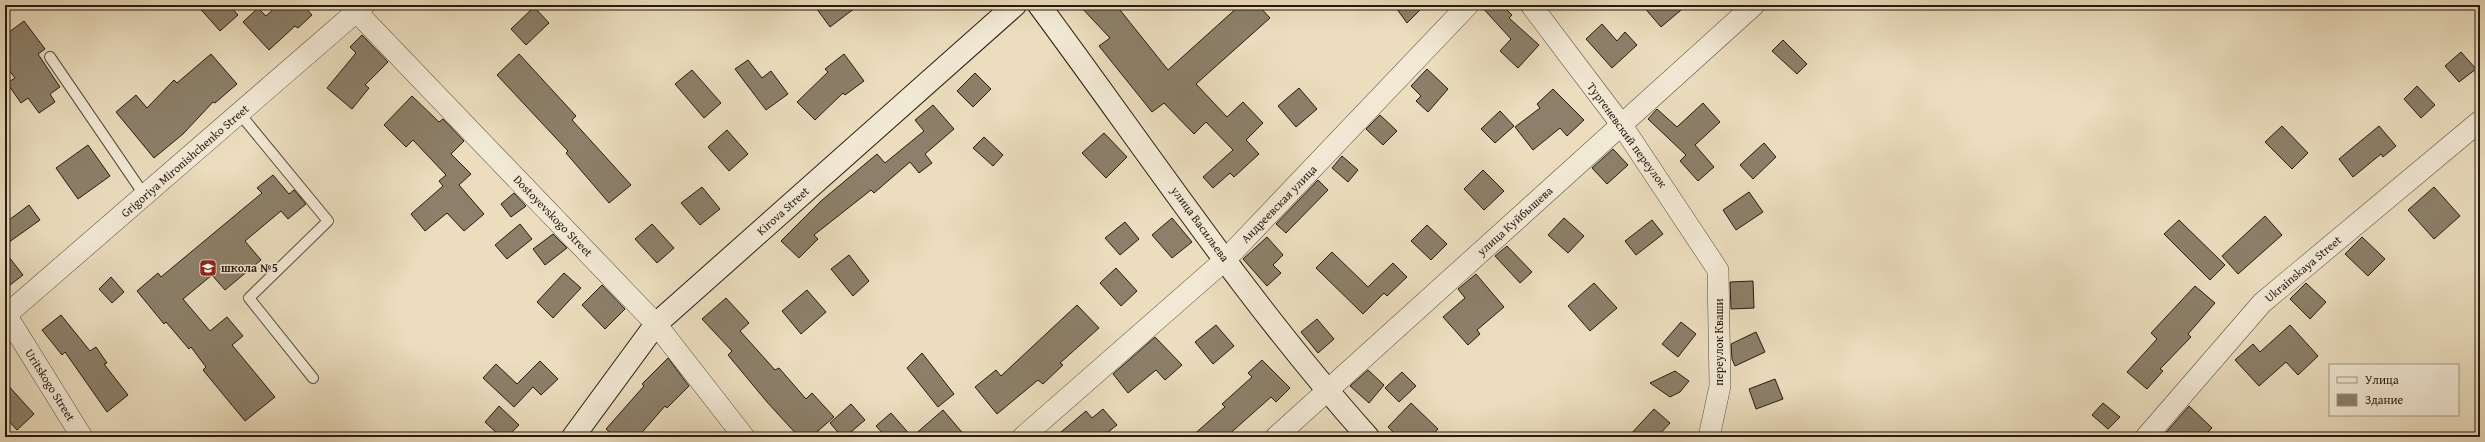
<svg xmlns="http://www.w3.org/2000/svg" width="2485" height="442" viewBox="0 0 2485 442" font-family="'Gentium Book Plus',serif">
<rect width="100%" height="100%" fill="#ebddbe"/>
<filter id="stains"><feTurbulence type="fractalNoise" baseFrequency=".005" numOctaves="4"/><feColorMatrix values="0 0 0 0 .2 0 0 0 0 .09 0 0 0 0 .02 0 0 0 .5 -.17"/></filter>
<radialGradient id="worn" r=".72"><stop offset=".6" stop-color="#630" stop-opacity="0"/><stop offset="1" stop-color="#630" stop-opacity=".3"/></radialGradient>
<g fill="#8c806a" stroke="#261b0f">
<polygon points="197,5 229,5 238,15 220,31"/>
<polygon points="278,5 303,5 312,15 298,28 295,26 269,50 243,22 258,8 266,16"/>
<polygon points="814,5 859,5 830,27"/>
<polygon points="1079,5 1116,5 1168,70 1240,5 1258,5 1270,18 1196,84 1227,117 1243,102 1263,123 1246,140 1259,154 1234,177 1230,173 1213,188 1203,177 1233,150 1206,122 1194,134 1164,103 1152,112 1099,46 1110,38"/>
<polygon points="1394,5 1425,5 1407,23"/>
<polygon points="1480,5 1502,5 1512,15 1509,18 1539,45 1518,68 1500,51 1511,39"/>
<polygon points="1642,5 1687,5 1661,27"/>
<polygon points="534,7 549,23 526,45 511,29"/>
<polygon points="24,21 45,49 38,54 60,87 50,94 55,102 39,113 28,98 21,103 7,83 15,78 5,65 5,35"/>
<polygon points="1602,24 1617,41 1625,32 1637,45 1612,68 1586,39"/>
<polygon points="362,35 388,62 365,85 369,88 352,109 327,88 356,53 350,47"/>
<polygon points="1783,40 1807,64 1797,74 1772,51"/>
<polygon points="2461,52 2476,69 2459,82 2445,66"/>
<polygon points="211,54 237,84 215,103 213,102 183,134 154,158 116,112 136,95 147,108 174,80 177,83"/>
<polygon points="519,54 576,116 572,120 631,185 609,203 566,153 568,151 497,75"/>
<polygon points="844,54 864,81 845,95 843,93 815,120 797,102 828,72 825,69"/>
<polygon points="748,60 762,78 771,71 788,94 766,110 735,69"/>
<polygon points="1427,69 1448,89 1428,112 1416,101 1421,96 1411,86"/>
<polygon points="692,70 721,103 704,118 675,84"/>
<polygon points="975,73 991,89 973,107 957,91"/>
<polygon points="2417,86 2435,105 2421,118 2404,99"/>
<polygon points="1299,88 1317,109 1296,127 1278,106"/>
<polygon points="1553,89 1584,120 1567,136 1560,128 1533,150 1515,127 1540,108 1537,104"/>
<polygon points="412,96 439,122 443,119 464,141 451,154 471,174 459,185 484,214 464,231 447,213 425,231 411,214 443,186 439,181 446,175 413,140 406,147 384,125"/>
<polygon points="1703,103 1720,122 1695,145 1714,167 1698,181 1680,161 1686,155 1648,119 1657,109 1677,127"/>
<polygon points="933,105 954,129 925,154 932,163 919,173 910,162 874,193 871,190 814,235 818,239 799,258 781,241 821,201 877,154 885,163 924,131 915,120"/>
<polygon points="1500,111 1514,126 1495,143 1481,129"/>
<polygon points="1380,115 1397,131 1383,145 1366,129"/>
<polygon points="2282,126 2308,153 2292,169 2265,142"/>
<polygon points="2379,126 2396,146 2383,157 2381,154 2353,177 2339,159"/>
<polygon points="727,130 748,154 729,171 708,147"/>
<polygon points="1104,133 1127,157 1106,178 1082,153"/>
<polygon points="984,137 1003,155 993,166 973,148"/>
<polygon points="1764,143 1776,157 1753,179 1740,165"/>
<polygon points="88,145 110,176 78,199 56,168"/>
<polygon points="1613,149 1628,165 1607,184 1592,168"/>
<polygon points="1342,156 1358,170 1348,182 1332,168"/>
<polygon points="1483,170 1504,191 1484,210 1464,189"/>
<polygon points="273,175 289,194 294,190 306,204 288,219 281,211 245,241 261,260 225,290 212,275 183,299 210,331 227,317 243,336 232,345 275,397 245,421 203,370 206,367 191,347 189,349 166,322 164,324 137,291 158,273 161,277 262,193 257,188"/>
<polygon points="1318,180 1328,190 1286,233 1276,224"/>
<polygon points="702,187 720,209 700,225 681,203"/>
<polygon points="2434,187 2460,216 2434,239 2408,210"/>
<polygon points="1749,192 1763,212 1736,230 1723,210"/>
<polygon points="514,193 526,206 511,217 501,204"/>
<polygon points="29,205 40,220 5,245 5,223"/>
<polygon points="2265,216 2282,235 2238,274 2222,256"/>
<polygon points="1172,218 1192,242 1172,258 1152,235"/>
<polygon points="1564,218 1584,236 1568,253 1548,235"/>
<polygon points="1652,220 1663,234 1636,255 1625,241"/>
<polygon points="2179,220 2225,265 2210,280 2164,234"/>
<polygon points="1125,222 1139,239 1120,255 1105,238"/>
<polygon points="520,224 532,239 507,259 495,245"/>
<polygon points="652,224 674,248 657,263 635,239"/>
<polygon points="1427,225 1447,244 1431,260 1411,241"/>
<polygon points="553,234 567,248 545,265 533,249"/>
<polygon points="1267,237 1283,255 1273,265 1281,273 1267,286 1243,259"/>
<polygon points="2362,237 2385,259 2368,276 2345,254"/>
<polygon points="1507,246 1532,272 1520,283 1495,256"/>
<polygon points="5,252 23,275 5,289"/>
<polygon points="1332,252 1368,287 1393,263 1407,277 1387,296 1384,293 1363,314 1316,268"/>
<polygon points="849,255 869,281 853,296 831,269"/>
<polygon points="1116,268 1137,291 1121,306 1100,283"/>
<polygon points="564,273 581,288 553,318 537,302"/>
<polygon points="1476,274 1504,307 1477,330 1480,334 1468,345 1443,317 1465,298 1458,289"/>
<polygon points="111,277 124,292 112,303 99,289"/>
<polygon points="1753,281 1754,308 1731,309 1730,282"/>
<polygon points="1594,283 1617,308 1590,331 1568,306"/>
<polygon points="2306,283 2326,302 2310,319 2290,299"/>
<polygon points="602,285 625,309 605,329 582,305"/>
<polygon points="2195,286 2215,303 2188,334 2191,337 2160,369 2163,371 2147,389 2127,372 2157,339 2151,333"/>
<polygon points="807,290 826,312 801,334 782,311"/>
<polygon points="726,298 749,323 740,331 775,370 779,368 806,399 812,393 834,417 811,437 799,437 767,402 728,355 732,351 702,319"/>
<polygon points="1077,305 1099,328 1060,363 1063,365 1043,384 1038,380 997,414 975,387 996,370 1001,376"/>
<polygon points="61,315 90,351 96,347 107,363 104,364 128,395 107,412 65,352 62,355 42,330"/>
<polygon points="1317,319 1334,339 1318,353 1301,332"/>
<polygon points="1681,322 1696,334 1678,357 1662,344"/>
<polygon points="1216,325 1234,346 1213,364 1195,342"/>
<polygon points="2290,325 2318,356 2298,375 2286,362 2259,386 2235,360 2253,344 2260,352"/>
<polygon points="1756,332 1765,352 1735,366 1732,359 1731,344"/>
<polygon points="1155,337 1182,365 1165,380 1156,370 1128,393 1113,374"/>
<polygon points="922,353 954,394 938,407 907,368"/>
<polygon points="668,358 689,386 667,408 665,406 638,437 616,437 606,429 644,386 642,384"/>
<polygon points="1262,360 1290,388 1276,402 1271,397 1226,437 1191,437 1225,407 1222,404 1252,377 1248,373"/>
<polygon points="540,361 558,379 541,395 533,387 514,407 483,378 496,364 517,384"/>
<polygon points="1368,370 1384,385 1369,403 1350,386"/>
<polygon points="1675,371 1689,381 1680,392 1670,397 1650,383"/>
<polygon points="1402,372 1416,386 1399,402 1385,388"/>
<polygon points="1775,379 1783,399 1756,409 1749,389"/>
<polygon points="5,382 34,414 17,430 5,417"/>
<polygon points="1411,403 1438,429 1431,437 1398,437 1388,427"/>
<polygon points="2103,403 2120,417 2108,429 2092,415"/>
<polygon points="851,404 865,420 845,437 842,437 830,423"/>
<polygon points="499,406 519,425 507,437 501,437 485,422"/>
<polygon points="2189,406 2212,428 2203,437 2162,437"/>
<polygon points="1103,409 1117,425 1102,437 1055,437 1086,411 1092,418"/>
<polygon points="1654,409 1670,423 1657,437 1628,437"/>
<polygon points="943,410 966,437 886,437 876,426 891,413 912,437"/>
</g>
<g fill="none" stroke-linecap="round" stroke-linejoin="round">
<defs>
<g id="lane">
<polyline points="50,57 145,196"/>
<polyline points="240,114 328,221 249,298 313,378"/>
</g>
<g id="street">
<polyline points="350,5 656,324 744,437"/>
<polyline points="1531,5 1621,124 1718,270 1720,386 1709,437"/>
<polyline points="5,313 82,437"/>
<polyline points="5,316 364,5"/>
<polyline points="1023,437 1226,259 1468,5"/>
<polyline points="1276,437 1754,5"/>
<polyline points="2146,437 2262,303 2480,121"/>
</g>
<g id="secondary">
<path d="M1039,5C1146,149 1248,303 1368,437"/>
<polyline points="573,437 656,324 1015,5"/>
</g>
</defs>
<use href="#lane" stroke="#574c3b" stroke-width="12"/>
<use href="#street" stroke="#574c3b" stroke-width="22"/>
<use href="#secondary" stroke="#261b0f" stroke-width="24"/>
<use href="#lane" stroke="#f2e9d5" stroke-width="10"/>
<use href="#street" stroke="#f2e9d5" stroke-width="21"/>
<use href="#secondary" stroke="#f2e9d5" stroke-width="22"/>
</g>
<defs>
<symbol id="school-square" viewBox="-11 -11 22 22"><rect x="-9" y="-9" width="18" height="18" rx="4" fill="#8f2418" stroke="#f2e9d5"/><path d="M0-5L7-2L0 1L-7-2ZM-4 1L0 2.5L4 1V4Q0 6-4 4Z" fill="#fff"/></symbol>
</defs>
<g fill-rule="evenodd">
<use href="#school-square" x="198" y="258" width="20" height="20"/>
</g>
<g text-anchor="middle" stroke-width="3" stroke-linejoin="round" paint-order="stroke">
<g font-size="12" fill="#261b0f" stroke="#f2e9d5">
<text transform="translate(1627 135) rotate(54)" y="4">Тургеневский переулок</text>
<text transform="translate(185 161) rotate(-41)" y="4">Grigoriya Mironishchenko Street</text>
<text transform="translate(1279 204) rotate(-46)" y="4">Андреевская улица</text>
<text transform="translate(783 211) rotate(-42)" y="4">Kirova Street</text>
<text transform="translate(553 216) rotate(46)" y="4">Dostoyevskogo Street</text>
<text transform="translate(1515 221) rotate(-42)" y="4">улица Куйбышева</text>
<text transform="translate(1200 224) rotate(54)" y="4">улица Васильева</text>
<text transform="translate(2303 269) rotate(-40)" y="4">Ukrainskaya Street</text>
<text transform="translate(1719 342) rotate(-90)" y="4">переулок Кваши</text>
<text transform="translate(50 385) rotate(58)" y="4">Uritskogo Street</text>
</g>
<g font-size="12" font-weight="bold" fill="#261b0f" stroke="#f2e9d5" text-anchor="start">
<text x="221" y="272">школа №5</text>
</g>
</g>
<rect width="2485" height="442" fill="none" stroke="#ebddbe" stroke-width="20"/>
<rect x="6" y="6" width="2473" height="430" fill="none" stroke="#261b0f" stroke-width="2"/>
<rect x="10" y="10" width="2465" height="422" fill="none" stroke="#261b0f"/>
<rect x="2329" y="364" width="130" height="52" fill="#f2e9d5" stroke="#a09786"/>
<rect x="2337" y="377" width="20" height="6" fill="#f2e9d5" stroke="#a09786"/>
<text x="2365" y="384" font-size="12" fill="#261b0f">Улица</text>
<rect x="2337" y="394" width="20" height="12" fill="#8c806a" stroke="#a09786"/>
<text x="2365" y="404" font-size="12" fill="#261b0f">Здание</text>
<rect width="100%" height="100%" filter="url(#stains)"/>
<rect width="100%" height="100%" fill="url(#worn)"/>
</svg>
